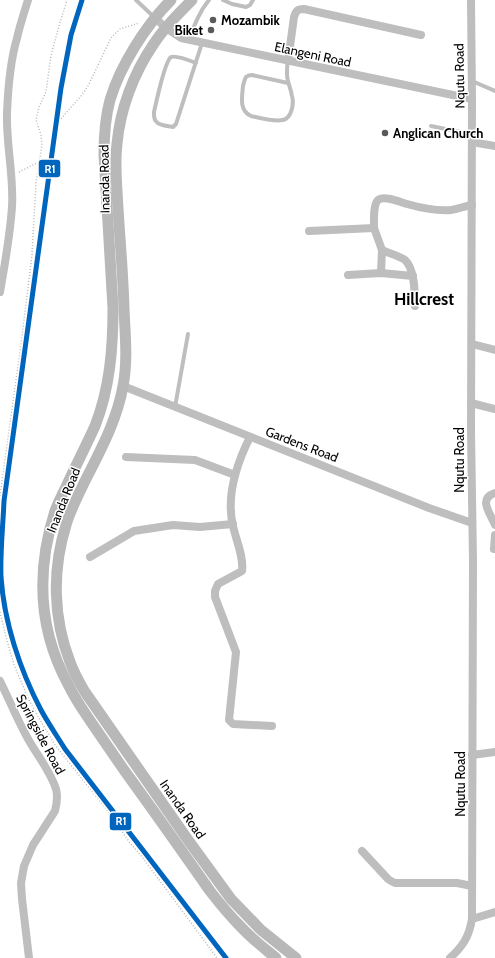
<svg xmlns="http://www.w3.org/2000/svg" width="495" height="958" viewBox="0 0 495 958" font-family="Cabin,sans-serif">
<rect width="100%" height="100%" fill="#fff"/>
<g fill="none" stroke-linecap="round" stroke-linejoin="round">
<g stroke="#b9b9b9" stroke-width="1.5" stroke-dasharray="1 2" stroke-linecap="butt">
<polyline points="59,121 81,96 88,86 111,38 120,29 139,23"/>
<polyline points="19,172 39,162"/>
<polyline points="0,496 21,345 32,255 36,182 42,145 41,135 36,120 39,107 46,92 51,55 59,26 67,0"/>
<polyline points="0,612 6,637 14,665 29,700 40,720 55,745 107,810 130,843 143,858 217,958"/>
</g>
<g stroke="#bebebe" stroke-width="4">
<polyline points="136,0 155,18"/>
<polyline points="223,0 232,4 246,7 250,5 253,0"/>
<path d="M189,40C194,25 199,12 209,0"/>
<path d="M288,61C287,65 287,70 287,74C287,82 291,88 292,96C294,103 292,118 283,120C273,122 261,118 251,116C239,111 242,97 243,86C244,83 244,80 246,77C249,75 249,75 252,75L288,83"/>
<path d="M196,63C191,61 176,55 171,57C165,61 156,103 154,112C153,125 161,125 173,127L176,124L202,43"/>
<polyline points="472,81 495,91"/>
<polyline points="431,126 465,133 472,134"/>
<polyline points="175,407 188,334"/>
</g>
<g stroke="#bebebe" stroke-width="8">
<polyline points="471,0 472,99 471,432 473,560 472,919"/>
<polyline points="155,18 166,28 181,38 472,99"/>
<path d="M288,61L294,17C296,11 297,9 304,9L421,35"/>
<polyline points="472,142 495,146"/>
<polyline points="374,228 382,250 381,273"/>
<path d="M309,231L374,228C374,221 373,205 378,200C384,195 400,202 407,204C421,208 436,211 451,210C458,209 465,206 472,205"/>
<path d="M382,250C388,253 400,256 405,260C415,269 415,294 415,306"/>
<polyline points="348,275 381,273 413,276"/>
<path d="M0,292C5,264 10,236 12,207C14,176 6,145 7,113C8,88 10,62 17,38C20,25 24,13 28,0"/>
<polyline points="472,344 495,350"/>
<polyline points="123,386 429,508 472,523"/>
<polyline points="471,403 495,409"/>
<path d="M250,437C237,463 226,497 233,526C236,540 244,557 242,571L218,584L215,591V597L236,652L229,720L233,724L272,726"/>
<polyline points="126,457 195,460 235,475"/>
<path d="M495,493C477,499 491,514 495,525"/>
<polyline points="494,549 495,535"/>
<polyline points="90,557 134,531 173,525 200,527 233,524"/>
<path d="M0,681C9,699 17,719 27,737C36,754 50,770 56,789C58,796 57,803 55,811L33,845L24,866L21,883L22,899L29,958"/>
<polyline points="472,755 495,752"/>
<polyline points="362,851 388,879 391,881 395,883 457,883 472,886"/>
<path d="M450,958C463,946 469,937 472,919L495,912"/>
</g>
<g stroke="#b8b8b8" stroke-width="11">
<path d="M171,0C146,25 120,66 110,100C105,118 104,136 104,155L113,308C113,348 110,388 95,426C86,446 75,467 66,487C62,495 58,503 55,511C36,571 38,630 69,686C75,699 83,710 91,722C102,738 113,754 124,770C153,810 182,851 210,891C220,904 230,916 241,927C252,939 264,948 276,958"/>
<path d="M192,0C178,14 164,28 153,45C134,73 120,109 117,144C115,160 116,176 117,191C119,231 123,270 124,309C125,334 128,361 123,386C117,421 99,453 83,485C77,498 70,511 66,525C52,570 53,618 70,662C74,673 79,682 85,692L188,840L231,899L261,930L296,958"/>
</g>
<defs>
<path id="rail-1" d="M82,0L71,35L61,88L4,501C3,526 0,552 1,577C4,622 20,670 41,710C48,723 57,736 65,749L226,958"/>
</defs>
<use href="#rail-1" stroke="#fff" stroke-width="8"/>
<use href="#rail-1" stroke="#0065bd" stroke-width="5"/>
</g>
<g fill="#595959" stroke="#fff" stroke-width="1.5">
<circle cx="213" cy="20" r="4"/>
<circle cx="211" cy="30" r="4"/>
<circle cx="385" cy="133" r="4"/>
</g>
<g text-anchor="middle" stroke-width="3" stroke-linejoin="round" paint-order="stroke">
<g font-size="13" font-weight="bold" fill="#000" stroke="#fff" text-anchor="start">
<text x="221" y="25">Mozambik</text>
<text x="203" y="35" text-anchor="end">Biket</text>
<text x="393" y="138">Anglican Church</text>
</g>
<g font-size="13" fill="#000" stroke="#fff">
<text transform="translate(313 54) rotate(12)" y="5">Elangeni Road</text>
<text transform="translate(459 76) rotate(-91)" y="5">Nqutu Road</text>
<text transform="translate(104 179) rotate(-91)" y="5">Inanda Road</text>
<text transform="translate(302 444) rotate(21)" y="5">Gardens Road</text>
<text transform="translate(459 460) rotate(-90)" y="5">Nqutu Road</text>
<text transform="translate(63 500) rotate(-68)" y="5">Inanda Road</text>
<text transform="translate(41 734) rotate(62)" y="5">Springside Road</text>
<text transform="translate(460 784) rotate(-90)" y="5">Nqutu Road</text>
<text transform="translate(183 809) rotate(55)" y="5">Inanda Road</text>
</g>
<g font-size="17" font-weight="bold" fill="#000" stroke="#fff">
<text x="424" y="305">Hillcrest</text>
</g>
</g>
<g stroke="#fff" stroke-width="1.5">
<rect x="38" y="159" width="23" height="19" rx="4" fill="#0065bd"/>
<rect x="109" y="812" width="23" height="19" rx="4" fill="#0065bd"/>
</g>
<g font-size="11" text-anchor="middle" font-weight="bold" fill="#fff">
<text x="50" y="173">R1</text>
<text x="121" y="825">R1</text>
</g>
</svg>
